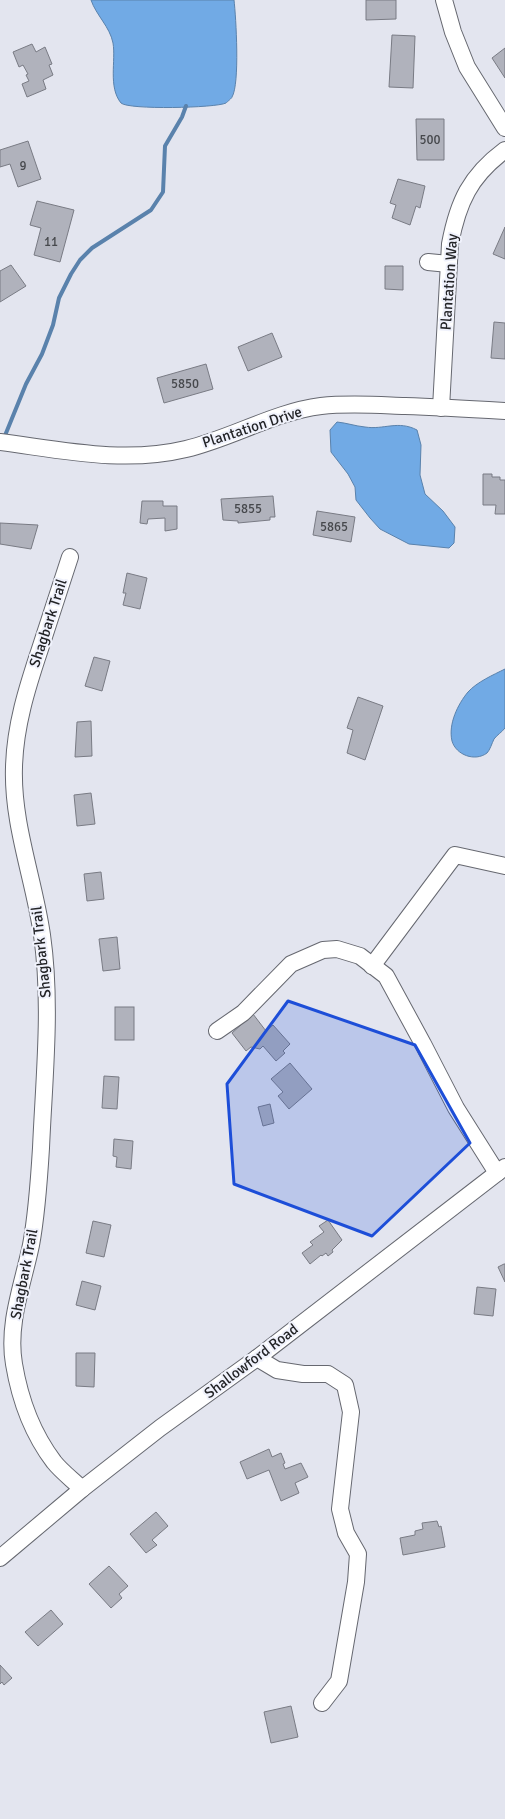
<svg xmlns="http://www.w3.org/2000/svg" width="505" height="1819" viewBox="0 0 505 1819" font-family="Signika,sans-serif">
<rect width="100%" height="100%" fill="#e3e5ef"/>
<g fill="#71aae5" stroke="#5a82ac">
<path d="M91,0H234C236,17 240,84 232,97C232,98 227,102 226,103C216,108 128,110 121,103C108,87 116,61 113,43C110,27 96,15 91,0Z"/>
<path d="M337,422C347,423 355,426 365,427C384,430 398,420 417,430L421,445L420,475L425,494L443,511L455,527L454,543L449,548L409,544L380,529L370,518L356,500L355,487L348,474L331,452L330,430Z"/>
<path d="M505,669V728C502,732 497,735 494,739C492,743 490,750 487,753C475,762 456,755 452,741C448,724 458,704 468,692C477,682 493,675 505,669Z"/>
</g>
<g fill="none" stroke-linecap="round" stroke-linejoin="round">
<polyline stroke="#5a82ac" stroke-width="4" points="4,438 26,384 42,354 53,325 59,298 71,274 80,260 92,248 151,210 163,192 165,146 182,117 186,106"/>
</g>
<g fill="#b0b2bc" stroke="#797b84">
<polygon points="366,0 396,0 396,19 366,20"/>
<polygon points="392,35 415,36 413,88 389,87"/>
<polygon points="32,44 36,52 45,47 52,64 49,65 53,75 43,80 46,89 27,97 22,84 29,81 26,75 28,74 23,65 19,67 13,52"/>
<polygon points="505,48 505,78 492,58"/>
<polygon points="416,119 444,119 444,160 417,160"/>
<polygon points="28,141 41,179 18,187 10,164 0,167 0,150"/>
<polygon points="398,179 425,186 420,208 416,206 410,225 392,218 396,205 390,203"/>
<polygon points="37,201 74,210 60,262 34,255 41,228 30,225"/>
<polygon points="505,227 505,259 493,254"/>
<polygon points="11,265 26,286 0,302 0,271"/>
<polygon points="385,266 403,266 403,290 385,289"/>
<polygon points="494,322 505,323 505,359 491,358"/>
<polygon points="272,333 282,357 248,371 238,347"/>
<polygon points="206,364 213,389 164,403 157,378"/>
<polygon points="483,474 492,474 492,477 500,477 500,480 505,480 505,514 495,514 496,505 483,505"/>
<polygon points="273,496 275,517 270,517 270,520 238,523 238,521 223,520 221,499"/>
<polygon points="142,501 163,501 163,506 177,506 177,529 165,531 165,518 148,519 147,524 140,523"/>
<polygon points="317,511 355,517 351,542 313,535"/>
<polygon points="0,523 38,525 31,549 0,544"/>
<polygon points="127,573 147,578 140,609 123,605 126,593 123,593"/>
<polygon points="94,657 110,661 102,691 85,686"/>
<polygon points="358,697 383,706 365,760 347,753 353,730 347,728"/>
<polygon points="91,721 92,756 75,757 77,722"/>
<polygon points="91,793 95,824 77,826 74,795"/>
<polygon points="101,872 104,899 87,901 84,874"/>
<polygon points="117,937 120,969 103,971 99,939"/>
<rect x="115" y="1007" width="19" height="33"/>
<polygon points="253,1014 266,1031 273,1025 290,1044 283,1051 285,1053 276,1061 263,1046 260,1049 251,1047 246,1051 232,1033"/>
<polygon points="290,1063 312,1089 289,1109 278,1096 283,1092 271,1079"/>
<polygon points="104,1076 119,1077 117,1109 102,1108"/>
<polygon points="270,1104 274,1123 263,1126 258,1107"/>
<polygon points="114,1139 133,1141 131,1169 116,1167 117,1157 113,1156"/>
<polygon points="328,1220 342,1240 332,1250 333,1252 328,1256 326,1253 322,1256 321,1255 310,1264 302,1253 313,1245 310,1242 324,1232 319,1226"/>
<polygon points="93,1221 111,1225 104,1257 86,1253"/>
<polygon points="504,1264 505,1264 505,1282 498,1267"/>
<polygon points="82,1281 101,1286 95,1310 76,1305"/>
<polygon points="477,1287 496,1289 493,1316 474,1314"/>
<polygon points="76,1353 95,1353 94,1387 76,1386"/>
<polygon points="269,1449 272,1457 281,1453 285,1463 283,1464 285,1469 301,1463 308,1477 295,1483 299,1493 281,1501 269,1470 247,1479 240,1462"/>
<polygon points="156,1512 168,1526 152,1540 157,1545 146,1553 130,1534"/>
<polygon points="437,1521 439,1527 441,1526 445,1547 403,1555 400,1538 415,1535 415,1531 423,1529 422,1523"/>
<polygon points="109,1566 128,1586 119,1594 122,1598 111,1608 89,1584"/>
<polygon points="51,1610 63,1624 38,1646 25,1632"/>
<polygon points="0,1665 12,1678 4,1685 2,1682 0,1684"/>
<polygon points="291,1706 298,1737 271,1743 264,1712"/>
</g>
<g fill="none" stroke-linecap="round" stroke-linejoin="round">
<defs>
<g id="minor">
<polyline points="444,0 453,32 467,67 505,128"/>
<polyline points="428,262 449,264"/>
<path d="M441,408L450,244C458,202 470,176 505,150"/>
<path d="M0,442C62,450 124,464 186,449C232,438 274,412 321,406C349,403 377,405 405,406C439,407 472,409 505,411"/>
<path d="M70,557C60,588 50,618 40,649C27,688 15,726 14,767C12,824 34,879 42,935C52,1005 44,1078 41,1148C39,1181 37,1213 31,1245C23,1284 7,1324 14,1364C20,1400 32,1433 54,1462C62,1472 73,1480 82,1489"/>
<polyline points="372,966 455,855 505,866"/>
<polyline points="217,1031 243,1013 291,964 323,950 337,949 360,956 386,976 423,1044 456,1108 497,1173"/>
<polyline points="257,1358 277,1370 303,1374 328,1374 345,1385 351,1412 340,1509 346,1533 358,1554 356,1582 339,1681 322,1703"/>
<polyline points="0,1558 82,1489 160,1428 257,1358 505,1167"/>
</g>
</defs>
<use href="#minor" stroke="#666870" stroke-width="18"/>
<use href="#minor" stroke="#fff" stroke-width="16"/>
</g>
<path fill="#1d4ed8" fill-opacity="0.2" stroke="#1d4ed8" stroke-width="3" stroke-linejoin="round" d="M288,1001L415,1045L470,1143L372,1236L234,1184L227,1084Z"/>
<g text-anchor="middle" stroke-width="4" stroke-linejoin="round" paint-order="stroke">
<g font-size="13" fill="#46484c">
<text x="430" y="144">500</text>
<text x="23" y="170">9</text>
<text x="51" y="246">11</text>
<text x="185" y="388">5850</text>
<text x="248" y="513">5855</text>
<text x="334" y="531">5865</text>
</g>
<g font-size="15" fill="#232427" stroke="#f0f2fc">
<text transform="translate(449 282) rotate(-86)" y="5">Plantation Way</text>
<text transform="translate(252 427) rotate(-18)" y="5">Plantation Drive</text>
<text transform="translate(48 623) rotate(-72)" y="5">Shagbark Trail</text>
<text transform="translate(41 952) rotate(-96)" y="5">Shagbark Trail</text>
<text transform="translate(24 1274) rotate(-79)" y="5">Shagbark Trail</text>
<text transform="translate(251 1361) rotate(-37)" y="5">Shallowford Road</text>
</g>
</g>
</svg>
